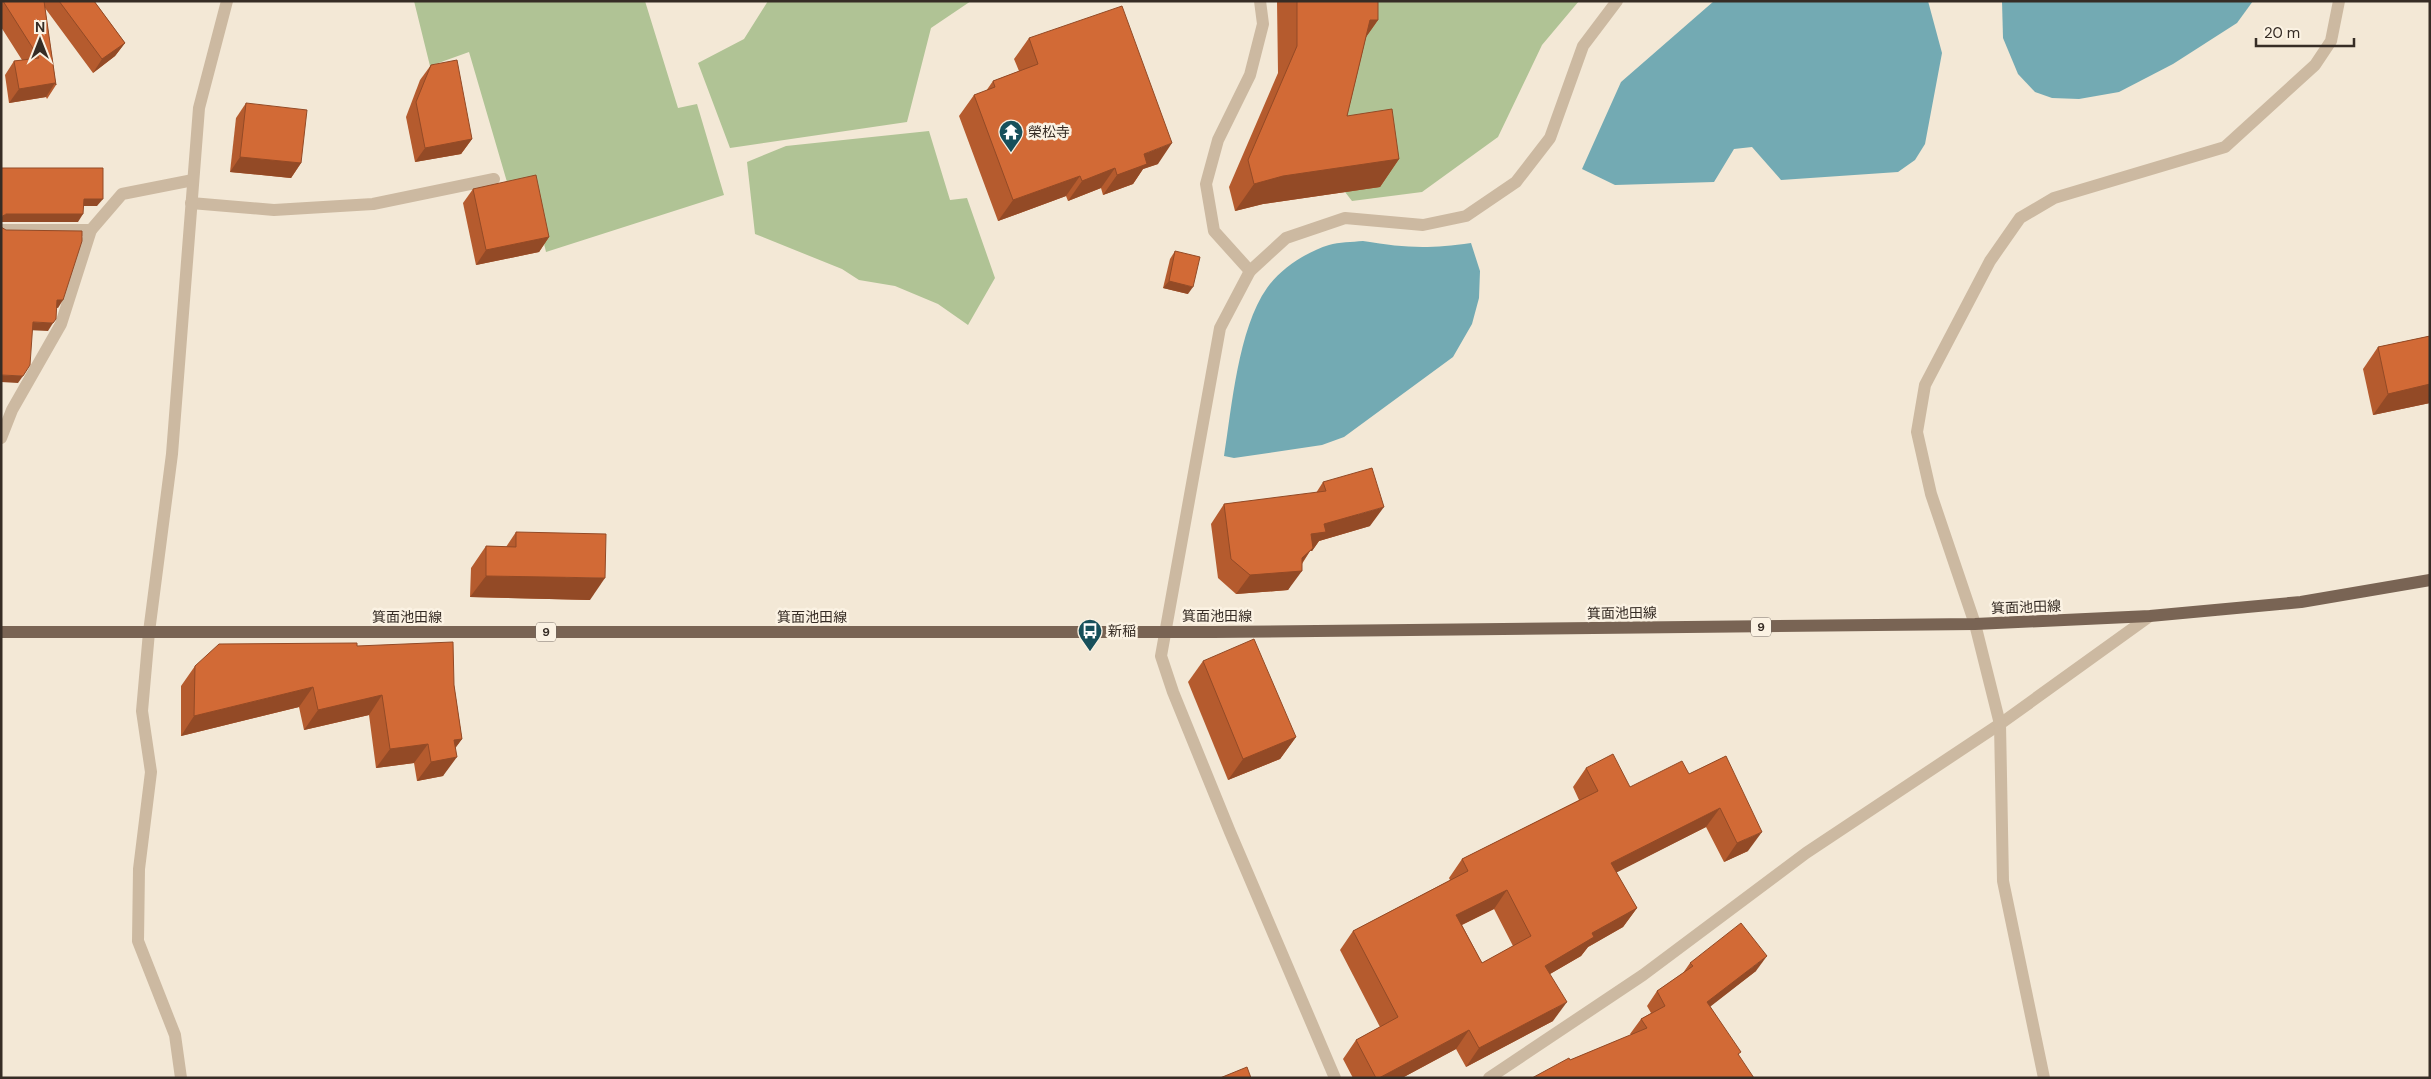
<svg xmlns="http://www.w3.org/2000/svg" width="2431" height="1079" viewBox="0 0 2431 1079" font-family="'DM Sans','Noto Sans JP',sans-serif">
<rect width="100%" height="100%" fill="#f3e8d6"/>
<g fill="#b0c395">
<polygon points="414,1 645,1 678,108 697,104 724,195 546,252 529,179 507,182 469,52 430,66"/>
<polygon points="768,1 971,1 931,28 907,122 730,148 698,63 744,39"/>
<polygon points="1334,1 1579,1 1542,45 1498,137 1422,192 1352,201 1321,161"/>
<polygon points="929,131 950,200 967,198 995,278 968,325 938,304 895,286 859,280 842,269 755,234 747,162 786,146"/>
</g>
<g fill="#73aab3">
<polygon points="1714,1 1928,1 1942,53 1925,144 1915,160 1898,172 1781,180 1752,147 1734,149 1714,182 1615,185 1582,169 1621,82"/>
<polygon points="2002,1 2253,1 2237,23 2173,64 2119,92 2079,99 2052,98 2035,92 2018,74 2003,38"/>
<path d="M1363,241C1405,248 1428,249 1471,243L1480,271L1479,298L1472,324L1453,357L1344,437L1322,445L1234,458L1224,456C1232,407 1238,329 1267,288C1280,269 1306,252 1329,245C1339,242 1352,242 1363,241Z"/>
</g>
<g fill="none" stroke-linecap="round" stroke-linejoin="round">
<g stroke="#ccb9a1" stroke-width="12">
<polyline points="191,203 274,210 373,204 494,179"/>
<polyline points="1,230 91,230 122,194 193,180"/>
<polyline points="1,438 12,410 61,324 91,230"/>
</g>
<g stroke="#ccb9a1" stroke-width="12">
<polyline points="1250,271 1214,231 1206,184 1218,140 1250,75 1263,24 1260,1"/>
<polyline points="181,1078 175,1035 138,941 139,869 151,772 142,711 149,632 172,454 199,108 227,1"/>
<polyline points="1335,1078 1230,832 1173,692 1161,656 1220,328 1250,271 1286,238 1345,218 1423,225 1466,216 1516,182 1550,138 1583,46 1617,1"/>
<polyline points="1489,1078 1643,975 1806,853 2000,724 2150,616"/>
<polyline points="2044,1078 2003,881 2000,724 1975,624 1931,494 1917,432 1925,385 1990,261 2020,218 2054,198 2225,147 2315,65 2331,41 2339,1"/>
</g>
<polyline stroke="#796454" stroke-width="12" points="1,632 1213,632 1975,624 2150,616 2301,602 2430,580"/>
</g>
<g fill="#b55b2e" fill-rule="evenodd">
<polygon points="1,1 94,1 125,43 115,56 93,73 45,8 56,85 47,99 46,97 9,103 5,75 14,61 22,60 1,27"/>
<polygon points="1277,1 1378,1 1378,20 1366,37 1347,116 1399,159 1380,187 1263,204 1235,211 1229,187 1278,73"/>
<polygon points="1029,38 1158,164 1143,169 1133,184 1103,195 1101,188 1068,201 1066,196 998,221 959,116 974,95 986,91 993,81 1019,71 1014,59"/>
<polygon points="431,65 472,139 461,154 415,162 406,117 420,80"/>
<polygon points="246,103 301,163 291,178 230,172 236,118"/>
<polygon points="473,189 549,237 539,252 476,265 463,203"/>
<polygon points="1175,251 1188,294 1163,288 1170,259"/>
<polygon points="2430,336 2430,403 2373,415 2363,369 2378,347"/>
<polygon points="1323,482 1370,526 1319,541 1312,551 1310,551 1302,564 1288,590 1236,594 1218,578 1211,524 1224,504 1316,493"/>
<polygon points="516,532 590,600 470,597 471,568 486,546 506,547"/>
<polygon points="357,646 454,685 462,739 455,748 443,776 417,781 414,763 376,768 369,715 304,730 299,707 181,736 181,686 195,666"/>
<polygon points="1203,661 1296,737 1280,759 1228,780 1188,682"/>
<path d="M1726,756L1748,851L1724,862L1706,827L1616,872L1637,908L1623,927L1588,947L1581,956L1550,974L1553,1021L1466,1067L1456,1049L1402,1078H1353L1343,1059L1356,1040L1380,1027L1340,950L1353,931L1450,880L1449,878L1462,859L1579,800L1573,787L1586,768L1630,787L1689,774ZM1494,909L1513,946L1482,963L1462,925Z"/>
<polygon points="1690,963 1756,971 1710,1006 1739,1055 1570,1060 1631,1035 1630,1034 1641,1019 1651,1013 1647,1006 1657,991 1683,973"/>
</g>
<g fill="#934a26">
<polygon points="1370,20 1378,20 1359,47"/>
<polygon points="125,43 115,56 93,73 102,59"/>
<polygon points="55,83 46,97 9,103 19,89"/>
<polygon points="472,139 461,154 415,162 425,148"/>
<polygon points="1172,143 1158,164 1143,169 1133,184 1103,195 1117,175 1144,154"/>
<polygon points="240,157 301,163 291,178 230,172"/>
<polygon points="1399,159 1380,187 1263,204 1235,211 1254,184 1283,176"/>
<polygon points="1115,168 1101,188 1068,201 1082,181"/>
<polygon points="1080,176 1066,196 998,221 1013,200"/>
<polygon points="84,199 103,199 97,206 78,206"/>
<polygon points="6,214 83,214 78,222 1,222 1,217"/>
<polygon points="549,237 539,252 476,265 486,250"/>
<polygon points="1169,281 1193,287 1188,294 1163,288"/>
<polygon points="57,300 63,300 58,308 51,307"/>
<polygon points="33,322 53,323 48,331 27,330"/>
<polygon points="1,375 23,376 18,383 1,382"/>
<polygon points="2430,384 2430,403 2373,415 2388,394"/>
<polygon points="1384,507 1370,526 1319,541 1312,551 1310,551 1299,567 1302,571 1288,590 1236,594 1250,575 1324,524"/>
<polygon points="486,576 605,578 590,600 470,597"/>
<polygon points="313,687 299,707 181,736 194,716"/>
<polygon points="382,695 369,715 304,730 318,710"/>
<polygon points="1296,737 1280,759 1228,780 1243,759"/>
<polygon points="462,739 448,758 457,757 443,776 417,781 431,762 454,740"/>
<polygon points="428,744 414,763 376,768 390,749"/>
<polygon points="1720,808 1706,827 1598,882 1611,863"/>
<polygon points="1762,832 1748,851 1724,862 1737,843"/>
<polygon points="1507,890 1494,909 1443,934 1456,915"/>
<polygon points="1637,908 1623,927 1588,947 1581,956 1531,985 1545,966 1592,933"/>
<polygon points="1767,956 1756,971 1697,1017 1707,1002"/>
<polygon points="1567,1002 1553,1021 1466,1067 1479,1048"/>
<polygon points="1469,1030 1456,1049 1402,1078 1379,1078"/>
</g>
<g fill="#d26a36" stroke="#934a26" fill-rule="evenodd">
<polygon points="3,1 44,1 56,85 55,83 19,89 14,61 39,58"/>
<polygon points="59,1 94,1 125,43 102,59"/>
<polygon points="1297,1 1378,1 1378,20 1370,20 1347,116 1392,109 1399,159 1283,176 1254,184 1248,160 1297,46"/>
<polygon points="1122,6 1172,143 1144,154 1147,164 1117,175 1115,168 1082,181 1080,176 1013,200 974,95 995,87 993,81 1038,64 1029,38"/>
<polygon points="457,60 472,139 425,148 416,102 431,65"/>
<polygon points="246,103 307,110 301,163 240,157"/>
<polygon points="1,168 103,168 103,199 84,199 83,214 6,214 1,217"/>
<polygon points="536,175 549,237 486,250 473,189"/>
<polygon points="1,227 6,230 82,231 82,241 63,300 57,300 56,319 53,323 33,322 30,365 23,376 1,375"/>
<polygon points="1175,251 1200,257 1193,287 1169,281"/>
<polygon points="2430,336 2430,384 2388,394 2378,347"/>
<polygon points="1372,468 1384,507 1324,524 1326,532 1311,534 1313,548 1302,558 1302,571 1250,575 1231,559 1224,504 1326,491 1323,482"/>
<polygon points="516,532 606,534 605,578 486,576 486,546 516,547"/>
<polygon points="1254,639 1296,737 1243,759 1203,661"/>
<polygon points="453,642 454,685 462,739 454,740 457,757 431,762 428,744 390,749 382,695 318,710 313,687 194,716 195,666 219,644 357,643 357,646"/>
<path d="M1613,754L1630,787L1682,761L1689,774L1726,756L1762,832L1737,843L1720,808L1611,863L1637,908L1592,933L1594,937L1545,966L1567,1002L1479,1048L1469,1030L1379,1078H1376L1356,1040L1398,1017L1353,931L1468,871L1462,859L1598,791L1586,768ZM1507,890L1531,936L1482,963L1456,915Z"/>
<polygon points="1741,923 1767,956 1707,1002 1741,1052 1738,1054 1754,1078 1532,1078 1569,1058 1570,1060 1647,1028 1641,1019 1665,1006 1657,991 1693,966 1690,963"/>
<polygon points="1247,1067 1251,1078 1220,1078"/>
</g>
<defs>
<symbol id="temple-pin" viewBox="-11 -11 22 30"><path d="M0 17L-7.5 6A9.5 9.5 0 1 1 7.5 6Z" fill="#17505b" stroke="#fbf2e3"/><path d="M0-6L5-2H3V0L6.5 2.5H4V6H1.5V3h-3V6H-4V2.5H-6.5L-3 0V-2H-5Z" fill="#fff"/></symbol>
<symbol id="bus-pin" viewBox="-11 -11 22 30"><path d="M0 17L-7.5 6A9.5 9.5 0 1 1 7.5 6Z" fill="#17505b" stroke="#fbf2e3"/><path d="M-5-6H5V4H4V6H2V4H-2V6H-4V4H-5ZM-3.5-4V0h7V-4ZM-3.5 1.2v1.5H-2V1.2ZM2 1.2v1.5H3.5V1.2Z" fill="#fff"/></symbol>
</defs>
<g fill-rule="evenodd">
<use href="#temple-pin" x="997" y="118" width="28" height="38"/>
<use href="#bus-pin" x="1076" y="617" width="28" height="38"/>
</g>
<g text-anchor="middle" stroke-width="5" stroke-linejoin="round" paint-order="stroke">
<g fill="#fbf2e3" stroke="#71675e" stroke-width="1">
<rect x="1751" y="617.5" width="20" height="19" rx="4"/>
<rect x="536" y="622.5" width="20" height="19" rx="4"/>
</g>
<g font-size="12" font-weight="bold" fill="#362c25">
<text x="1761" y="631">9</text>
<text x="546" y="636">9</text>
</g>
<g font-size="14" fill="#362c25" stroke="#fbf2e3" text-anchor="start">
<text x="1028" y="137">榮松寺</text>
<text x="1108" y="636">新稲</text>
</g>
<g font-size="14" fill="#362c25" stroke="#fbf2e3">
<text transform="translate(2026 607) rotate(-2)" y="5">箕面池田線</text>
<text transform="translate(1622 613) rotate(-1)" y="5">箕面池田線</text>
<text x="1217" y="621">箕面池田線</text>
<text x="407" y="622">箕面池田線</text>
<text x="812" y="622">箕面池田線</text>
</g>
</g>
<rect width="2431" height="1079" fill="none" stroke="#362c25" stroke-width="5"/>
<g transform="translate(40 40)" stroke="#fbf2e3" stroke-width="4" paint-order="stroke">
<path d="M0-4L9 19L0 12L-9 19Z" fill="#362c25"/>
<text y="-8" font-size="14" font-weight="bold" text-anchor="middle" fill="#362c25">N</text>
</g>
<path d="M2256 38v8h98v-8" fill="none" stroke="#362c25" stroke-width="2.5"/>
<text x="2264" y="38" font-size="15" fill="#362c25" stroke="#fbf2e3" stroke-width="4" paint-order="stroke">20 m</text>
</svg>
